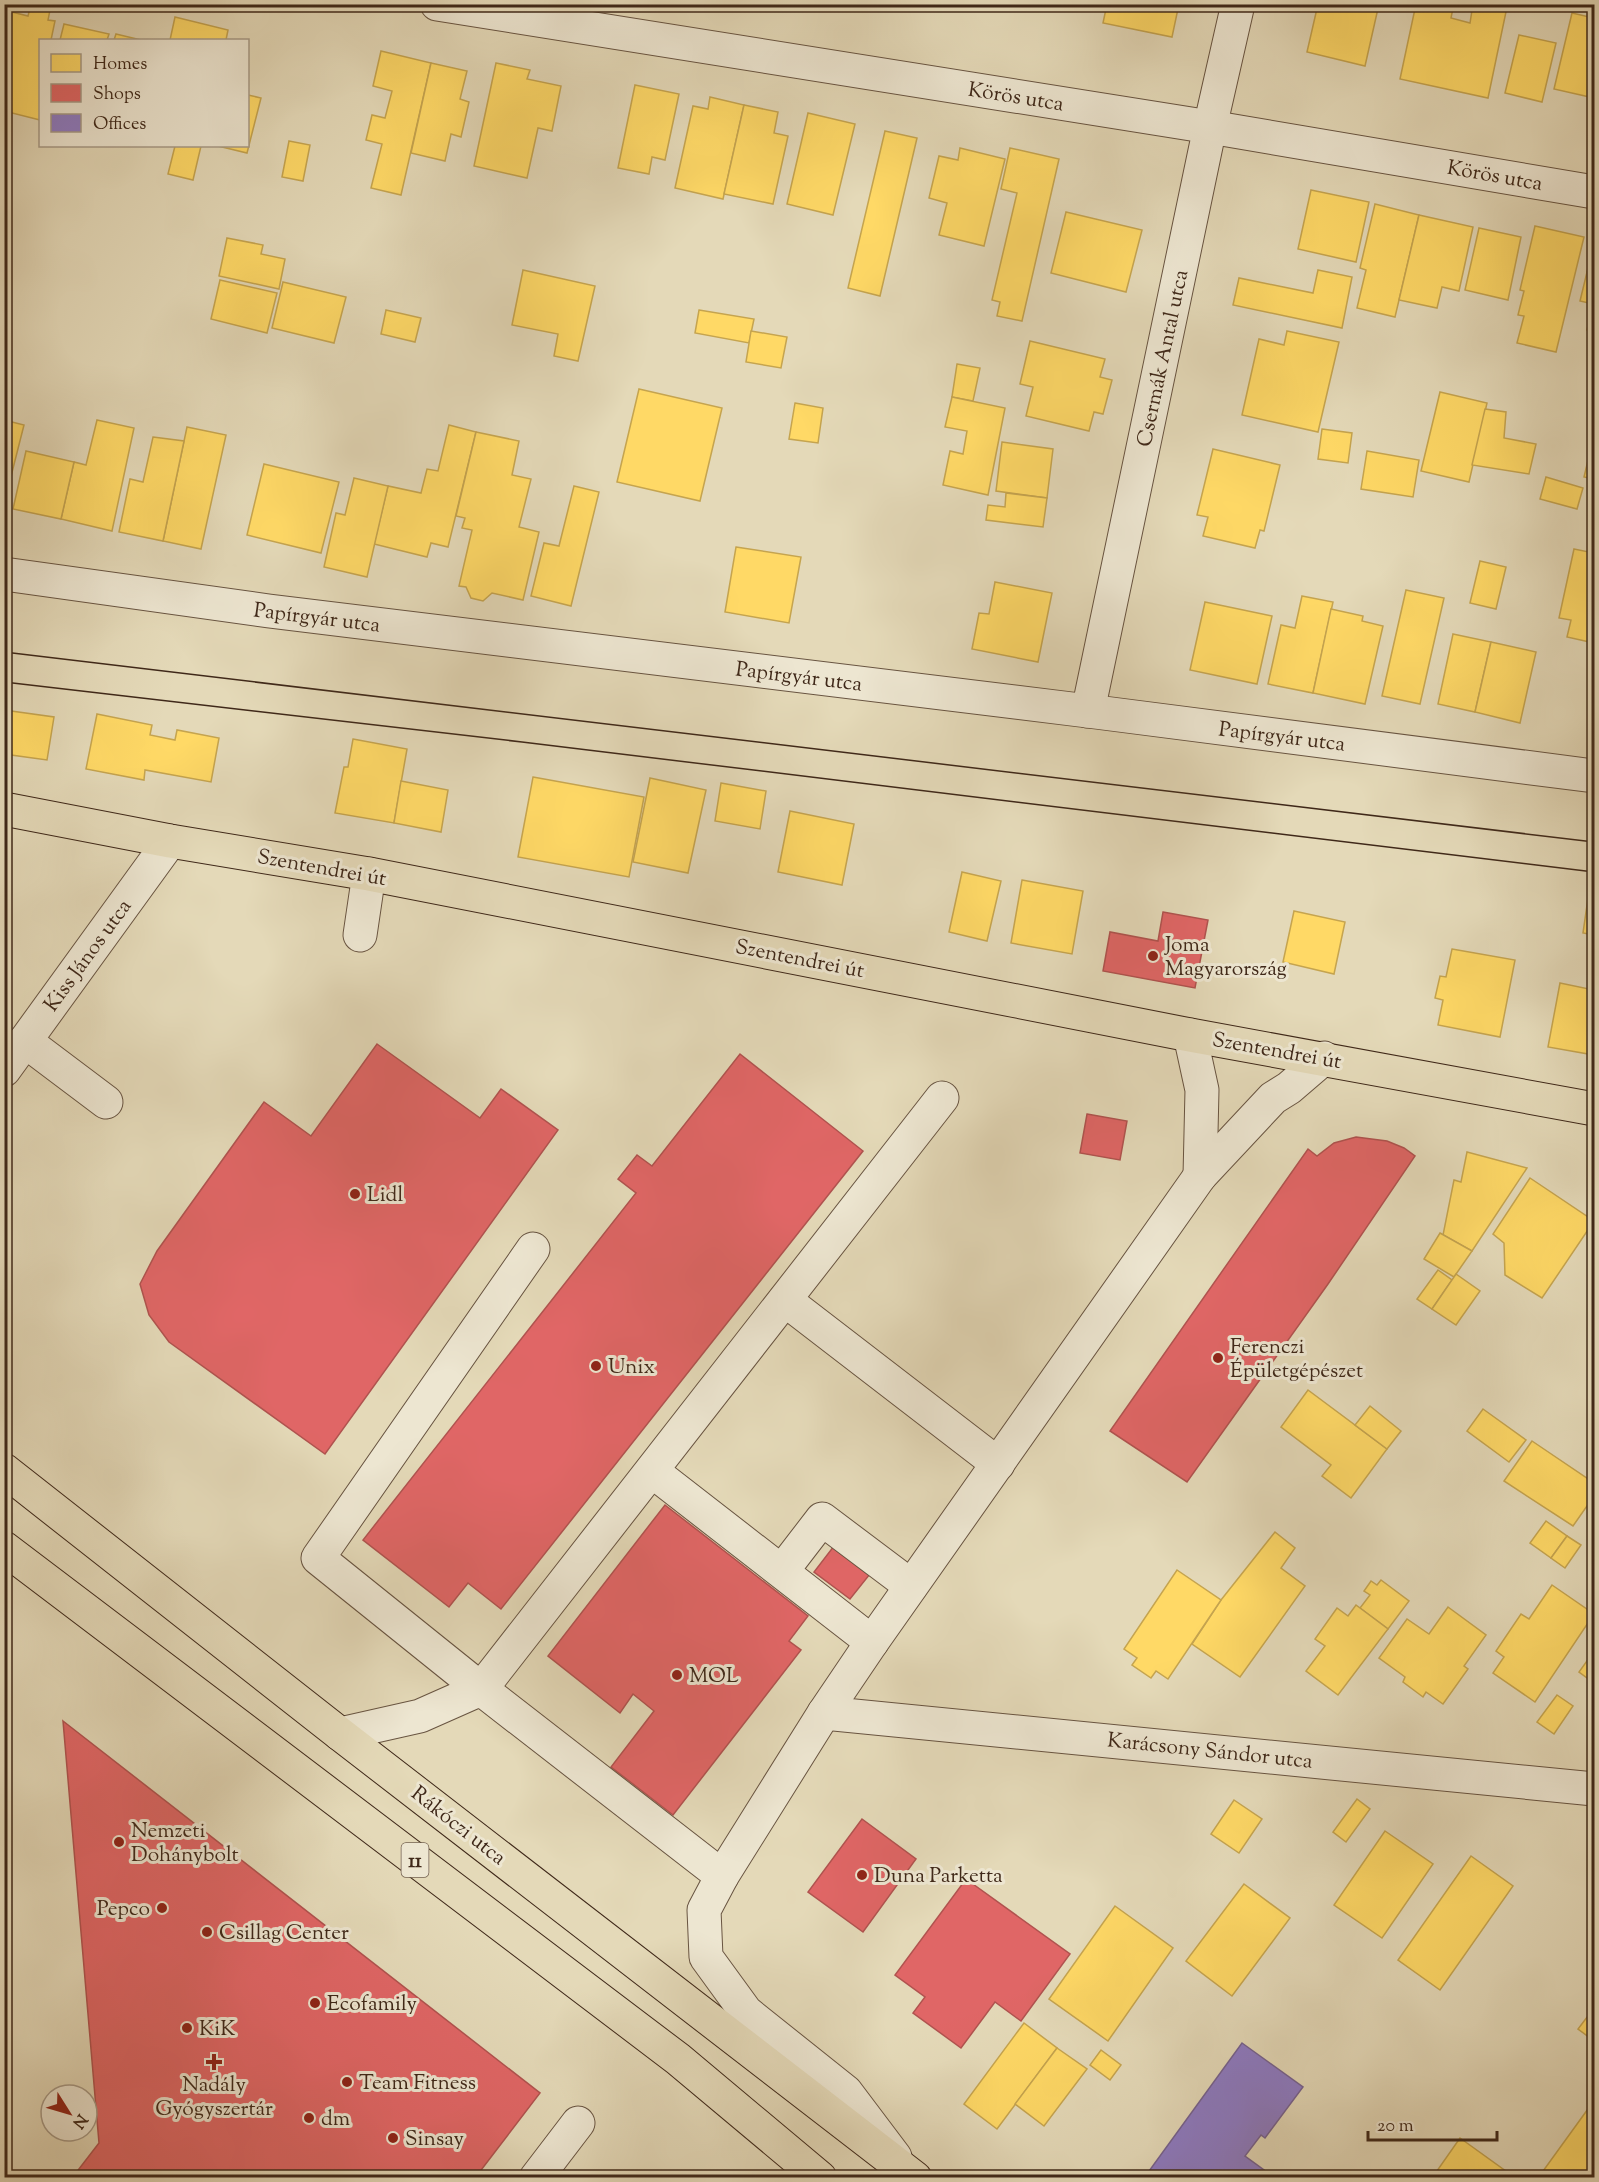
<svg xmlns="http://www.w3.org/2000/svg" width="1599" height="2182" viewBox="0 0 1599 2182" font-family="'Sorts Mill Goudy',serif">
<rect width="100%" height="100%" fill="#e4d9b8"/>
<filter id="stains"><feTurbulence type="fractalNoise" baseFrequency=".00333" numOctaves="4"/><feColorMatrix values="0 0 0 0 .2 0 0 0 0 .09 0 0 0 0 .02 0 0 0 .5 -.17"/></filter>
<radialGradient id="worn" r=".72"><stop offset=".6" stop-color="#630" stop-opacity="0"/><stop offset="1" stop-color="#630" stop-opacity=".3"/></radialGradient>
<g fill="#ffd966" stroke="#c5a44f" stroke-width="1.5">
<polygon points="31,4 51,5 48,20 55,21 51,40 40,40 40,120 4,111 4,10 28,16"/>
<polygon points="1107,4 1179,4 1172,37 1103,23"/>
<polygon points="1318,4 1379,4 1365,66 1307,52"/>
<polygon points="1416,4 1433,4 1453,8 1451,18 1470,23 1473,4 1497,4 1507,7 1488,98 1400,79"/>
<polygon points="1572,13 1594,18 1594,98 1554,89"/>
<polygon points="175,17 228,30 226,40 170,40"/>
<polygon points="64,24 109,34 107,40 60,40"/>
<polygon points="116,34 141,40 114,40"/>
<polygon points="1519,35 1556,43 1542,102 1505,93"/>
<polygon points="381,51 431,63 401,195 371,188 382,144 366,140 372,115 385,118 392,91 373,86"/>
<polygon points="431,63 467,71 460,99 469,102 461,137 451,134 445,161 411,153"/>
<polygon points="496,63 530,70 527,79 561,86 552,131 538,128 527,178 474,166"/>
<polygon points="635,85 679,94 665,160 652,157 649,174 618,168"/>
<polygon points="248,95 261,98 247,153 218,146 248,146"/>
<polygon points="710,97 744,105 723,199 675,188 693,106 708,109"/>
<polygon points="744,105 778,112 774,133 788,136 773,204 724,194"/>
<polygon points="808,113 855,124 833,215 787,204"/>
<polygon points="885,131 917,138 880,296 848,288"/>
<polygon points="289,141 310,145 303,181 282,177"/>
<polygon points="175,146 201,146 193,180 168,174"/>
<polygon points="960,148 1005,159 984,246 939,235 947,203 929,198 939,156 958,160"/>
<polygon points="1010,148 1059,159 1022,321 997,316 1000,302 992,300 1017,193 1001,189"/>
<polygon points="1311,190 1369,202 1356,262 1298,249"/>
<polygon points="1375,204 1419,215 1395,317 1357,308 1366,270 1360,268"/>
<polygon points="1066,212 1142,230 1126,292 1051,273"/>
<polygon points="1419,215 1473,227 1459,291 1442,287 1437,308 1399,300"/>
<polygon points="1535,226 1584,237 1556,352 1517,343 1524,316 1518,315 1524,291 1520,290"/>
<polygon points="1479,228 1521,237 1508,300 1465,290"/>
<polygon points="227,238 263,245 261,254 285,259 279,289 219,276"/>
<polygon points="1594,240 1594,273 1587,272"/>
<polygon points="523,270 595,286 578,361 554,356 558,334 512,325"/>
<polygon points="1318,270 1352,277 1342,328 1233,305 1239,278 1313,293"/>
<polygon points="1587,272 1594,273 1594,357 1591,356 1594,348 1590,347 1594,332 1587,330 1593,304 1580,301"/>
<polygon points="220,280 277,293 267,333 211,319"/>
<polygon points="283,282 346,297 334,343 272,328"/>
<polygon points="386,310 421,318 415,342 381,334"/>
<polygon points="699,310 754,319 749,343 695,333"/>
<polygon points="751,331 787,337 781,368 746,362"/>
<polygon points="1287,331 1339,342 1318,432 1242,415 1259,339 1284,345"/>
<polygon points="1030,341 1105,359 1100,377 1112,380 1103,414 1094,412 1089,431 1026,416 1033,387 1020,384"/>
<polygon points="957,364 980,368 973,401 952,397"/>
<polygon points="639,389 722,408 700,501 617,482"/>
<polygon points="1440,392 1487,403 1469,482 1421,471"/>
<polygon points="952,397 1005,408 988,495 943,485 950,451 963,454 967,431 945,427"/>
<polygon points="795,403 823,408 818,443 789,439"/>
<polygon points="1485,409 1506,412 1504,438 1536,444 1529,474 1472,465"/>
<polygon points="4,420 24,425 4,504"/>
<polygon points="97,420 134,428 112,531 61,519 74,462 86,465"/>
<polygon points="449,425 476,432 448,547 431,543 427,557 374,544 388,486 421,493 427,469 438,471"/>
<polygon points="187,427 226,435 201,549 163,541"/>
<polygon points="1322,429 1352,433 1348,463 1318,459"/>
<polygon points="476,432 519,441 512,475 531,479 519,527 539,532 523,600 492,593 483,601 471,598 466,587 459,586 472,530 462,528 465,518 456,516"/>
<polygon points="153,437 184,441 163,541 119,532 130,479 143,482"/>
<polygon points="1002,442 1053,449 1047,498 996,491"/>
<polygon points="1591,448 1594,448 1594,479 1584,477"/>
<polygon points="1213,449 1280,465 1264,531 1260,530 1255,548 1203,536 1208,517 1197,515"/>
<polygon points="26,451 74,462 61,519 13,509"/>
<polygon points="1367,451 1419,460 1413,497 1361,489"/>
<polygon points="264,464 339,482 321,553 247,535"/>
<polygon points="1546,477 1583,488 1577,509 1540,499"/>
<polygon points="354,478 388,486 367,577 324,567 336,513 345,515"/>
<polygon points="574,486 599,492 571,606 531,596 544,543 559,546"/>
<polygon points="1006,493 1047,498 1043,527 986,520 988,505 1005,507"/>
<polygon points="736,547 801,557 789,623 725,612"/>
<polygon points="1574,549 1594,553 1594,643 1567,637 1571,620 1559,618"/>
<polygon points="1480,561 1506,567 1496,609 1470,603"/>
<polygon points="995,582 1052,593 1038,662 972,649 979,613 989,614"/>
<polygon points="1406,590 1444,598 1420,704 1382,696"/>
<polygon points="1302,596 1333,602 1313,693 1268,684 1281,625 1295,628"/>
<polygon points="1205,602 1272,616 1257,684 1190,670"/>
<polygon points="1331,609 1363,616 1362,621 1383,626 1365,704 1313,693"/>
<polygon points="1453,634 1491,642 1475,712 1438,704"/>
<polygon points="1491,642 1536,652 1520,723 1475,712"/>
<polygon points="4,710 54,717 47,760 4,754"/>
<polygon points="97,714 152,725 150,735 175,740 177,730 219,738 211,782 145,770 144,780 86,769"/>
<polygon points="353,739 407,749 394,823 335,813 344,767 348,767"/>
<polygon points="533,777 644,797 629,877 518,857"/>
<polygon points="650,778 706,790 688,873 633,862"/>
<polygon points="401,781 448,790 441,832 394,823"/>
<polygon points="721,783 766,791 760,829 715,821"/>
<polygon points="790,811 854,824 842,885 778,872"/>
<polygon points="962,872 1001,881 987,941 949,932"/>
<polygon points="1022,880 1083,891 1072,954 1011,943"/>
<polygon points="1588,898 1594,899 1594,935 1583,933"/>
<polygon points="1294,911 1345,922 1334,974 1283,962"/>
<polygon points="1452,949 1515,960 1500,1037 1438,1025 1443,1000 1435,998 1440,976 1446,977"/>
<polygon points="1560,983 1594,990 1594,1055 1548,1047"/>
<polygon points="1467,1152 1527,1168 1472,1251 1443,1235 1454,1180 1461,1182"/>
<polygon points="1530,1178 1594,1221 1542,1298 1505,1275 1504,1243 1493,1234"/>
<polygon points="1440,1233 1472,1251 1454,1277 1424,1259"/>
<polygon points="1438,1270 1452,1280 1432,1309 1417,1299"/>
<polygon points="1456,1274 1480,1291 1456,1325 1432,1309"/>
<polygon points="1308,1390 1387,1449 1351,1498 1322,1476 1331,1465 1281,1427"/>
<polygon points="1370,1406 1401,1431 1387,1449 1355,1425"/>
<polygon points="1483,1409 1526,1440 1509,1462 1467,1431"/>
<polygon points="1532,1441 1594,1483 1594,1496 1573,1526 1504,1481"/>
<polygon points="1546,1521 1567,1536 1551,1558 1530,1543"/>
<polygon points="1275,1532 1295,1548 1281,1568 1305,1586 1240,1677 1192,1644 1221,1600"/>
<polygon points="1567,1536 1581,1545 1565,1568 1551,1558"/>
<polygon points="1177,1570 1221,1600 1168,1679 1156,1671 1151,1678 1132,1665 1137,1658 1124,1649"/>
<polygon points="1381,1580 1409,1601 1388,1629 1360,1608 1370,1595 1364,1591 1371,1581 1377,1585"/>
<polygon points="1552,1585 1594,1614 1535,1702 1493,1673 1504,1657 1496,1651 1521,1614 1529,1619"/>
<polygon points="1356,1605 1388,1629 1338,1695 1306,1671 1325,1646 1315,1639 1337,1608 1348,1616"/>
<polygon points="1448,1607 1486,1635 1464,1666 1468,1669 1443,1704 1426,1692 1423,1697 1403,1682 1405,1677 1379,1658 1407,1619 1429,1634"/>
<polygon points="1594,1651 1594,1683 1579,1672"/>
<polygon points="1557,1695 1573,1706 1554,1734 1537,1722"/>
<polygon points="1357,1799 1370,1809 1346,1842 1333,1832"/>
<polygon points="1234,1800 1262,1819 1239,1853 1211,1834"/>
<polygon points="1385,1831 1433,1864 1382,1938 1334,1905"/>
<polygon points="1471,1856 1513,1886 1440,1990 1398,1960"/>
<polygon points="1244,1884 1290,1918 1232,1996 1186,1961"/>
<polygon points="1115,1906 1173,1948 1108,2041 1049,1999"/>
<polygon points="1594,2008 1594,2041 1578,2029"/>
<polygon points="1024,2023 1057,2048 997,2129 964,2104"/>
<polygon points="1057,2048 1087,2069 1044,2126 1015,2104"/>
<polygon points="1101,2050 1121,2065 1110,2080 1090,2065"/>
<polygon points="1593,2102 1594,2103 1594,2178 1538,2178"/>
<polygon points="1460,2138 1514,2177 1514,2178 1432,2178"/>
</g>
<g fill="#e06666" stroke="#b0534f" stroke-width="1.5">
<polygon points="1163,912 1208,920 1195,988 1103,971 1110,932 1158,941"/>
<polygon points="377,1044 480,1118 501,1089 558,1130 325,1454 169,1342 149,1315 140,1284 157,1251 264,1102 311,1136"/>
<polygon points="740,1054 863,1151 501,1609 468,1583 449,1607 363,1540 636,1193 618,1179 637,1155 652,1166"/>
<polygon points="1087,1114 1127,1121 1120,1160 1080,1153"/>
<polygon points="1356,1137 1387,1141 1404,1148 1415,1156 1328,1284 1187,1482 1110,1431 1308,1149 1317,1156 1334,1143"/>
<polygon points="665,1505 808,1616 789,1641 801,1650 673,1815 611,1767 654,1711 633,1694 620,1713 548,1656"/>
<polygon points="834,1546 870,1574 850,1599 814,1572"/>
<polygon points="63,1721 540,2093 475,2178 72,2178 99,2143"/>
<polygon points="862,1819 916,1859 863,1932 808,1892"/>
<polygon points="966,1879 1070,1954 1021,2021 995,2002 961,2048 913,2013 925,1997 895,1975"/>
</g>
<polygon fill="#8e7cc3" stroke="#766390" stroke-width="1.5" points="1242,2043 1303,2087 1265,2138 1261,2135 1245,2156 1264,2170 1258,2178 1144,2178"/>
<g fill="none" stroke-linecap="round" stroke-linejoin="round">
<defs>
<g id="minor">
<polyline points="437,4 1210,127 1594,192"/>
<polyline points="4,574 269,611 1088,711 1594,776"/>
<polyline points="1088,711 1210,127 1238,4"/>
<polyline points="360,935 369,874"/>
<polyline points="1190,1035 1202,1090 1200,1176"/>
<polyline points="25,1041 106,1102"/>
<polyline points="4,1070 170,841"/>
<polyline points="533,1249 318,1558 481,1689 942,1098"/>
<polyline points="785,1300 998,1464"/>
<polyline points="652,1471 872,1642"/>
<polyline points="782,1571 822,1519 911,1586"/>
<polyline points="824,1713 1594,1789"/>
<polyline points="340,1734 420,1716 481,1689 722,1876 704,1910 706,1957 746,2012 846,2092 895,2157"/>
<polyline points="722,1876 824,1713 872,1642 1200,1176 1273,1098 1289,1088 1324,1058"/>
<polyline points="536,2178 578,2123"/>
</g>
<g id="major">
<polyline points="4,809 170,841 369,874 1190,1035 1594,1109"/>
<polyline points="4,1470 340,1734 915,2178"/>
<polyline points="4,1548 678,2059 820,2178"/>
</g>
</defs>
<use href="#minor" stroke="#685441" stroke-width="35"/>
<use href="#major" stroke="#3f2819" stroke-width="35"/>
<use href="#minor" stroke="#ede6d1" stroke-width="33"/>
<use href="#major" stroke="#e4d9b8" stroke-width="33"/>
<g stroke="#3f2819" stroke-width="1.5">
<polyline points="4,652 1594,842"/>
<polyline points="4,682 522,742 1594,872"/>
</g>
</g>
<g fill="#8f2418" stroke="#ede6d1" stroke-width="2">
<circle cx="1153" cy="956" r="6"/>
<circle cx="355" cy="1194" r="6"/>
<circle cx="1218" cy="1358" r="6"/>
<circle cx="596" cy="1366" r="6"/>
<circle cx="677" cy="1675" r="6"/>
<circle cx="119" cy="1842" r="6"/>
<circle cx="862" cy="1875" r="6"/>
<circle cx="162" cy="1908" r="6"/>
<circle cx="207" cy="1932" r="6"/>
<circle cx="315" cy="2003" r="6"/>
<circle cx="187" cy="2028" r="6"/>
<path d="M211 2053h6v6h6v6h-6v6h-6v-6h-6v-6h6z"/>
<circle cx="347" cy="2082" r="6"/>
<circle cx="309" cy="2118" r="6"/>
<circle cx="393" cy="2138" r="6"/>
</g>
<g text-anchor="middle" stroke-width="6" stroke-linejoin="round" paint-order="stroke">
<rect fill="#ede6d1" stroke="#736150" stroke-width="1.5" x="401.5" y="1843" width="27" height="34" rx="4.5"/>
<g font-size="20" font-weight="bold" fill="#3f2819">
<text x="415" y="1867">11</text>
</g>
<g font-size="21" fill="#3f2819" stroke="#ede6d1">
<text transform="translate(1016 96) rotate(9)" y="7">Körös utca</text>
<text transform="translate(1495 175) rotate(10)" y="7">Körös utca</text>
<text transform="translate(1162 358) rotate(-78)" y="7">Csermák Antal utca</text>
<text transform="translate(317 617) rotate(7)" y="7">Papírgyár utca</text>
<text transform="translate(799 676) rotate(7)" y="7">Papírgyár utca</text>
<text transform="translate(1282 736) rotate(7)" y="7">Papírgyár utca</text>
<text transform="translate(322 867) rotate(10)" y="7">Szentendrei út</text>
<text transform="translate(87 955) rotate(-54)" y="7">Kiss János utca</text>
<text transform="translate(800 958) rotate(11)" y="7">Szentendrei út</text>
<text transform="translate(1277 1050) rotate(10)" y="7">Szentendrei út</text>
<text transform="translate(1210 1750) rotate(6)" y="7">Karácsony Sándor utca</text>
<text transform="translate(459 1825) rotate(38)" y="7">Rákóczi utca</text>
</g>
<g font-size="21" fill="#3f2819" stroke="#ede6d1" text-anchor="start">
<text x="1165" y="951">Joma<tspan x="1165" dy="24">Magyarország</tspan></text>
<text x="367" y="1201">Lidl</text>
<text x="1230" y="1353">Ferenczi<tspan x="1230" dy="24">Épületgépészet</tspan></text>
<text x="608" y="1373">Unix</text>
<text x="689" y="1682">MOL</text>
<text x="131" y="1837">Nemzeti<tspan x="131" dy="24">Dohánybolt</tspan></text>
<text x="874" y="1882">Duna Parketta</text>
<text x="150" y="1915" text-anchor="end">Pepco</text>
<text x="219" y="1939">Csillag Center</text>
<text x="327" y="2010">Ecofamily</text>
<text x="199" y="2035">KiK</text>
<text x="359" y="2089">Team Fitness</text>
<text x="214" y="2091" text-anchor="middle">Nadály<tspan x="214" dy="24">Gyógyszertár</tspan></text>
<text x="321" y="2125">dm</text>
<text x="405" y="2145">Sinsay</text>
</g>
</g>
<rect width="1599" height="2182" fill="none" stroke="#e4d9b8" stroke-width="24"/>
<rect x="6" y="6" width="1587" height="2170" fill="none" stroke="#3f2819" stroke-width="3"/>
<rect x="12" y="12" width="1575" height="2158" fill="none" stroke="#3f2819" stroke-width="1.5"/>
<rect x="39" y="39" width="210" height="108" fill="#ede6d1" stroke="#a79a87" stroke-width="1.5"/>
<rect x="51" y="54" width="30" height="18" fill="#ffd966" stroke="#a79a87" stroke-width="1.5"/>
<text x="93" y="69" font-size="18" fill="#3f2819">Homes</text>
<rect x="51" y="84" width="30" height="18" fill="#e06666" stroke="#a79a87" stroke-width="1.5"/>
<text x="93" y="99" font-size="18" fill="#3f2819">Shops</text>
<rect x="51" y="114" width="30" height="18" fill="#8e7cc3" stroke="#a79a87" stroke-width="1.5"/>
<text x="93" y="129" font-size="18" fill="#3f2819">Offices</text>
<g transform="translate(69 2113) rotate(127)"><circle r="28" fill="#ede6d1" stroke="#a79a87" stroke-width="1.5"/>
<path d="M0-4.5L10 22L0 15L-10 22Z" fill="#8f2418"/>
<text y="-9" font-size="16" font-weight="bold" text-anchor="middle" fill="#3f2819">N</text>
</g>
<path d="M1368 2131v9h129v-9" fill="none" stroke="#3f2819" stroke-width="3"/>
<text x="1377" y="2131" font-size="18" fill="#3f2819" stroke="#ede6d1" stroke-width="4.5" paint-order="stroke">20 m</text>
<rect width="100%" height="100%" filter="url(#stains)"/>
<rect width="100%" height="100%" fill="url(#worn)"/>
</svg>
